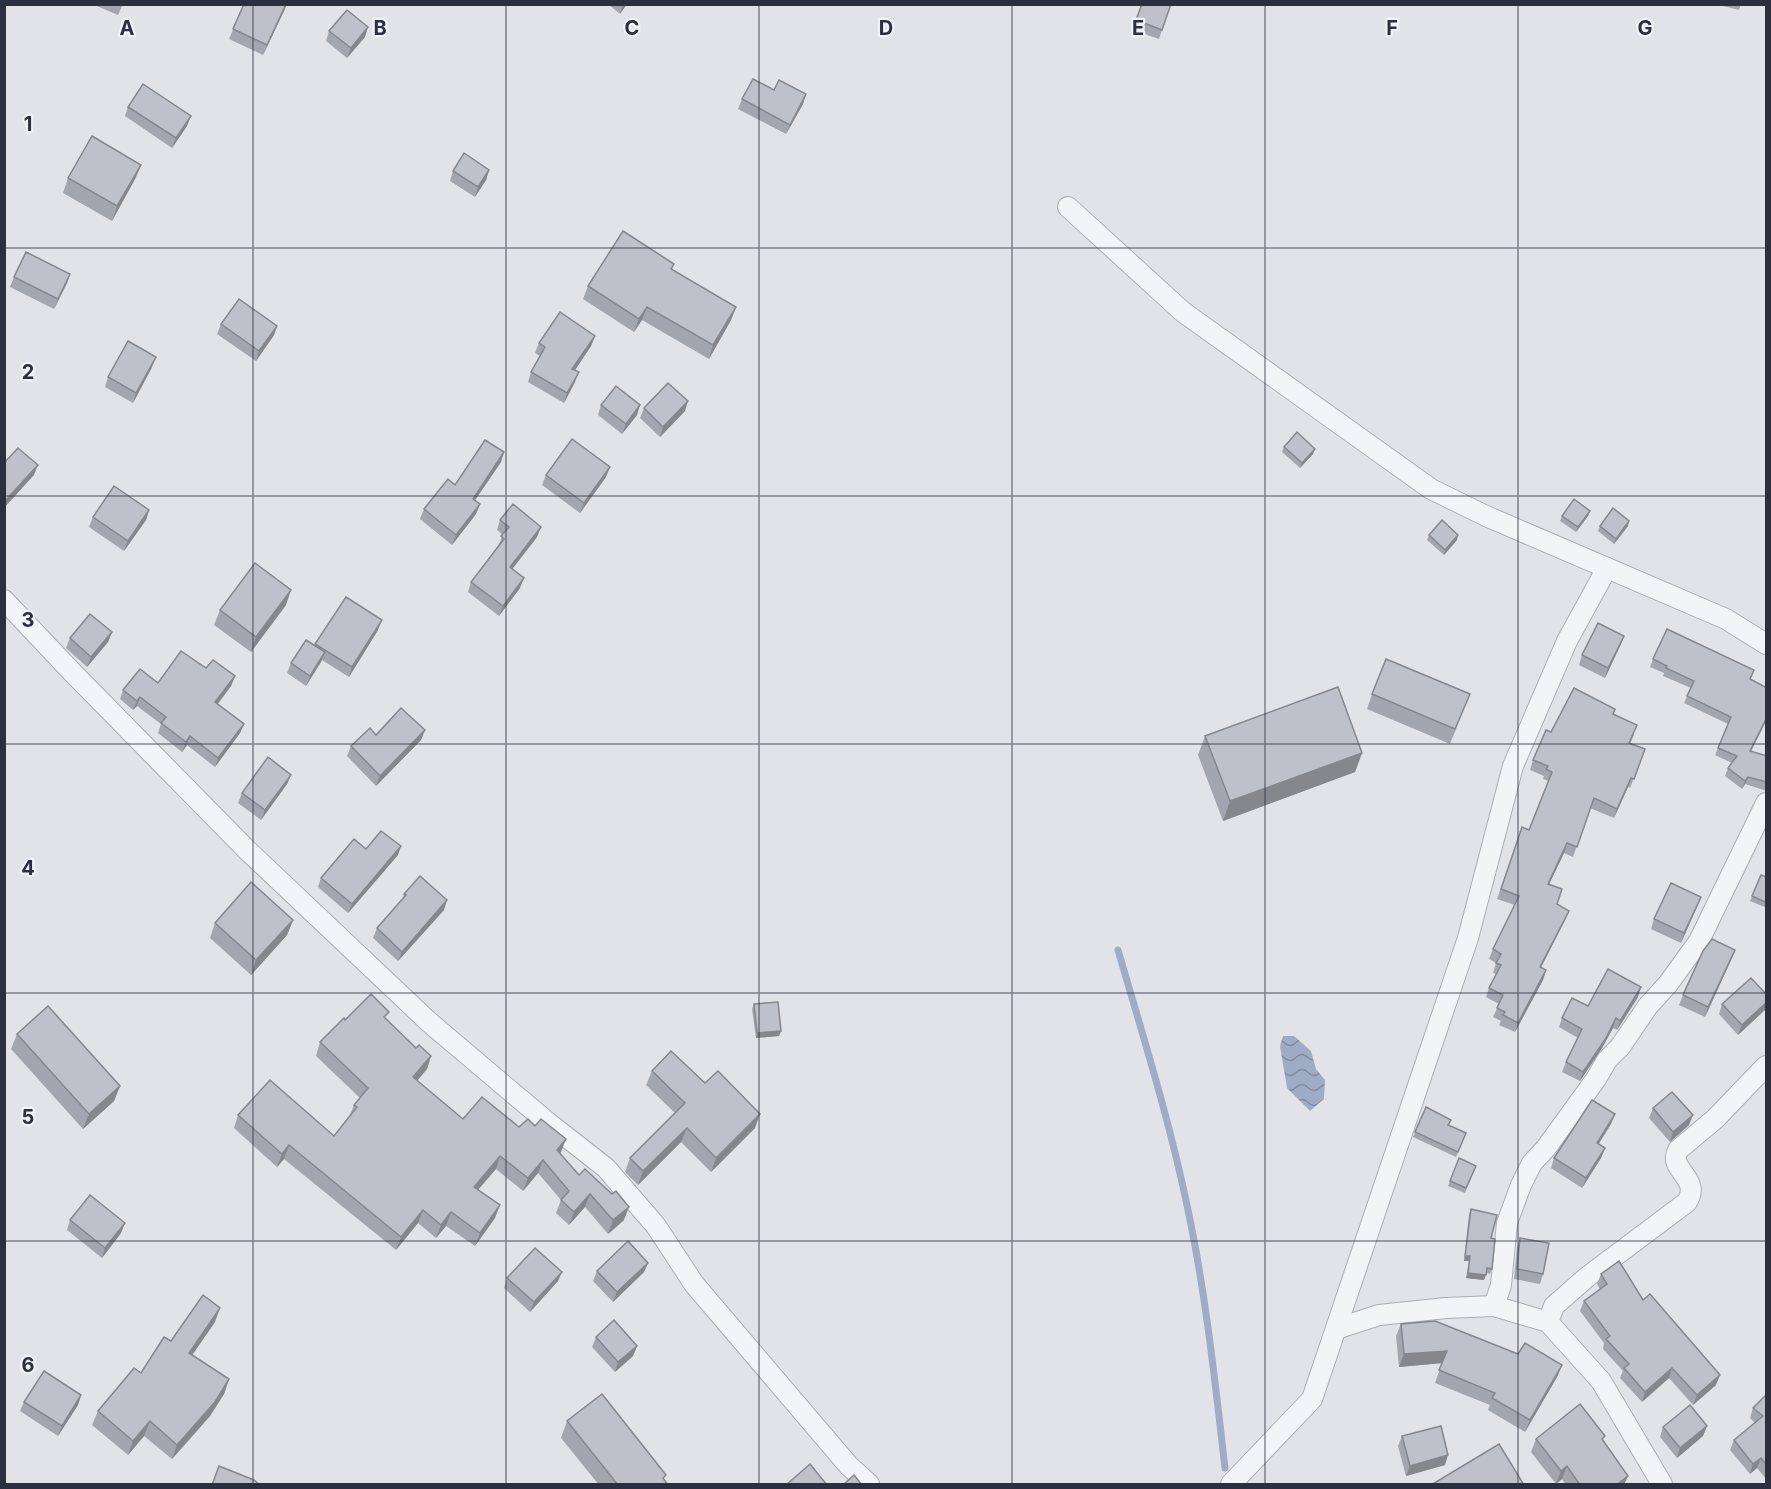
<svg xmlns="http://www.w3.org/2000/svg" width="1771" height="1489" viewBox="0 0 1771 1489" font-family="Inter,sans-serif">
<defs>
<pattern id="water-waves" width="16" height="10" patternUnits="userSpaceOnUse" patternTransform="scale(1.5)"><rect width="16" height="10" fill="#9facc5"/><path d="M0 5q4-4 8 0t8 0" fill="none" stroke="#828ca1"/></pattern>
</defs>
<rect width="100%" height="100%" fill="#e1e3e8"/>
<polygon fill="url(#water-waves)" points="1283,1036 1294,1036 1311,1051 1316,1069 1325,1080 1324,1099 1310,1111 1287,1088 1280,1046"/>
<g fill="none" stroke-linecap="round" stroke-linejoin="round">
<path stroke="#9facc5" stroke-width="7" d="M1118,950C1143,1036 1170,1122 1188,1210C1206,1295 1215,1382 1225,1468"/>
<defs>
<g id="minor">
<polyline points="1068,207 1183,312 1431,489 1486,516 1726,619 1766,644"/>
<polyline points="4,600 72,672 247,850 429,1022 546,1121 606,1168 656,1226 694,1284 849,1466 869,1484"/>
<polyline points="1494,1306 1501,1285 1507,1223 1521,1185 1532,1163 1546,1148 1596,1079 1607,1060 1620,1047 1648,1006 1668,984 1699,941 1766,803"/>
<path d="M1548,1322L1554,1306L1587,1277L1687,1202C1702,1178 1667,1170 1678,1150L1715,1119L1766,1066"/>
<polyline points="1336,1329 1379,1315 1446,1308 1494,1306 1548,1322 1601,1381 1662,1484"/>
<polyline points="1231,1484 1312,1399 1468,938 1513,766 1567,641 1607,568"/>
</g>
</defs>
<use href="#minor" stroke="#aaadb5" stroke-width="22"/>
<use href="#minor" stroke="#f3f4f7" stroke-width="20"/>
</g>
<g fill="#a3a6ae">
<polygon points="92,4 123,4 118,15"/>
<polygon points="244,4 287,4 263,55 229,39"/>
<polygon points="608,4 627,4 620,14"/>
<polygon points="1142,4 1171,4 1159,39 1133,30"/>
<polygon points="1723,4 1741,4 1739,10 1723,6"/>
<polygon points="329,31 365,37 347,58 326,41"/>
<polygon points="774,90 803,104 786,134 738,109 742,99"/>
<polygon points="128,107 187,126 172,148 125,116"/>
<polygon points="141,165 135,179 112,221 63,193 68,178"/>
<polygon points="489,170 486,180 475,197 450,181 453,171"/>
<polygon points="672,270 736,307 731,320 709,359 642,320 634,332 583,299 588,286"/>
<polygon points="70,274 67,283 54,309 10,287 14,277"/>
<polygon points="221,324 277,326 274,335 256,361 217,334"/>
<polygon points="595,336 591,346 575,370 575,382 564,403 528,382 531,372 540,356 535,353 539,343"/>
<polygon points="152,367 133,403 105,387 108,377"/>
<polygon points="601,405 637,415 622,434 598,415"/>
<polygon points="644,408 685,411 660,437 640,418"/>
<polygon points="1284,447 1313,454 1300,468 1282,452"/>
<polygon points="501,462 475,500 480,504 476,514 452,545 420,519 424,509 455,485"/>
<polygon points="546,475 606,477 580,513 542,485"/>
<polygon points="149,510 146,520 124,551 89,527 93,517"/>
<polygon points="1590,511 1588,516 1576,532 1560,521 1562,516"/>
<polygon points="500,520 537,537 512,569 520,588 499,616 468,592 471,582 498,546 503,535 497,530"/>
<polygon points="1600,526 1628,526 1614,544 1598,531"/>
<polygon points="1429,535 1457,540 1444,555 1427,540"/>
<polygon points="286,605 251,652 214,625 220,610"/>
<polygon points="378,630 349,677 322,660 306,686 287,673 291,663 315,646 315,644"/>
<polygon points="112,632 108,642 87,667 66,648 70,638"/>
<polygon points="1624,636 1620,646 1605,678 1579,665 1582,655"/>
<polygon points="1653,659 1750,680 1767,688 1767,719 1751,751 1767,756 1767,791 1745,784 1742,789 1725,776 1728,768 1732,763 1715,755 1728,724 1684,703 1691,688 1663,676 1664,673 1650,667"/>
<polygon points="206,668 235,676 231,686 218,704 244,724 240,733 215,767 187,745 182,752 158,733 161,724 137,706 133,710 120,699 123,690 158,683"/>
<polygon points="1372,694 1470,694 1450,744 1367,709"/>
<polygon points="1613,714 1634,735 1630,744 1645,749 1630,788 1628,787 1614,818 1590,808 1573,857 1564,853 1549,884 1557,904 1569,911 1565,920 1541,968 1546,970 1543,980 1515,1032 1499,1025 1501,1021 1493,1017 1499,1004 1486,997 1489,988 1496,974 1493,973 1496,963 1489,959 1493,949 1515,905 1497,899 1522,827 1529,830 1549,781 1543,779 1544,776 1530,770 1533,760 1551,732"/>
<polygon points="425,730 421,740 376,786 347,756 351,746 376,735"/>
<polygon points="1205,736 1362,753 1355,772 1223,821 1198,755"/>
<polygon points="291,775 287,784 261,820 238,803 242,793"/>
<polygon points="366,849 398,855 348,913 318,887 321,878"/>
<polygon points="1761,875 1767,877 1767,908 1750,901"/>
<polygon points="404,894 444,910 398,961 373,938 377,928 403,899"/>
<polygon points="1701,897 1681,943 1651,929 1654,919"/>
<polygon points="293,920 287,935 251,975 210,938 215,923"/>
<polygon points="1735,950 1731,960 1705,1017 1679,1005 1683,995"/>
<polygon points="1638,997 1617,1030 1613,1028 1602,1048 1580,1081 1562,1072 1566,1062 1578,1038 1559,1027 1562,1018 1588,1006"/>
<polygon points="754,1004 781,1031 779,1036 756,1038 752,1009"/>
<polygon points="1722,1004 1766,1009 1738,1035 1719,1014"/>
<polygon points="386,1019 416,1048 431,1056 427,1069 417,1081 463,1119 519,1127 561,1152 560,1154 579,1175 624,1220 608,1234 585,1207 569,1225 556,1213 561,1200 538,1173 523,1191 496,1169 478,1190 495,1218 475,1246 446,1226 436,1238 418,1223 396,1250 284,1159 277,1167 234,1128 238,1115 334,1136 350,1115 354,1105 360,1098 316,1056 320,1042 345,1020"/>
<polygon points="17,1034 120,1086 114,1101 83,1129 11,1049"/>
<polygon points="652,1071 705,1083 755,1128 711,1172 681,1142 638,1185 625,1172 630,1158 675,1113 646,1085"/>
<polygon points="1426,1107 1464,1138 1456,1157 1413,1137"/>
<polygon points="1653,1108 1689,1125 1670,1142 1649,1118"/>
<polygon points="1611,1124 1598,1144 1605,1148 1601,1158 1582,1188 1551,1168 1554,1158"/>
<polygon points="1459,1158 1476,1166 1465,1193 1448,1186"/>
<polygon points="1471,1209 1491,1238 1492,1269 1490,1274 1486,1273 1484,1280 1466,1278 1469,1261 1464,1261 1469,1214"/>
<polygon points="70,1220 121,1233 102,1258 67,1230"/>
<polygon points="1520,1238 1543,1274 1540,1284 1514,1279 1517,1248"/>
<polygon points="648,1263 644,1272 613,1302 593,1281 597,1271"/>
<polygon points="1601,1274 1643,1300 1716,1385 1693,1405 1669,1378 1642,1402 1620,1378 1623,1371 1603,1349 1604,1343 1580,1311 1584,1301 1600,1289 1597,1284"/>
<polygon points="507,1278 558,1281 530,1312 504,1288"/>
<polygon points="215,1322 192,1355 229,1379 224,1394 210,1416 172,1459 144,1436 128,1455 92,1425 98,1411 141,1373 171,1341"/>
<polygon points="1401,1324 1518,1354 1562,1365 1557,1377 1525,1432 1488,1410 1490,1405 1435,1383 1442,1363 1399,1367 1396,1336"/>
<polygon points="596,1337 637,1346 633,1356 615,1372 592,1347"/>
<polygon points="1767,1394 1767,1480 1757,1468 1750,1474 1730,1450 1734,1440 1755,1423 1750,1418 1753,1408"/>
<polygon points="81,1395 78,1405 58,1436 20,1411 24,1402"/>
<polygon points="567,1421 664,1480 668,1485 599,1485 561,1438"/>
<polygon points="1707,1426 1703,1436 1677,1458 1660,1437 1663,1427"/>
<polygon points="1402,1436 1445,1465 1406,1476 1398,1446"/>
<polygon points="1536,1439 1603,1442 1624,1485 1566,1485 1562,1479 1556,1484 1531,1452"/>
</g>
<g fill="#85878d">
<polygon points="286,4 285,9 263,55 267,45"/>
<polygon points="623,4 627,4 620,14"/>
<polygon points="368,27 365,37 347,58 351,48"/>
<polygon points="806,94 803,104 786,134 790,125"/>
<polygon points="191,116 187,126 172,148 176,138"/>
<polygon points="141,165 135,179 112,221 117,206"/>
<polygon points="489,170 486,180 475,197 478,187"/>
<polygon points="70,274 67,283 54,309 58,299"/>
<polygon points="647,307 642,320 634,332 639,319"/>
<polygon points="736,307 731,320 709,359 713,345"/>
<polygon points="277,326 274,335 256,361 259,351"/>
<polygon points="595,336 591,346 569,379 572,369"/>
<polygon points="156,357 152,367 133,403 136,393"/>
<polygon points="579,372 575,382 564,403 567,393"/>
<polygon points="688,401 685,411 660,437 663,427"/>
<polygon points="640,405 637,415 622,434 626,424"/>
<polygon points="1315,449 1313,454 1300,468 1302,463"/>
<polygon points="504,452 501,462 469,509 473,499"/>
<polygon points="38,465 34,475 4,508 4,502"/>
<polygon points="610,467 606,477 580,513 584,503"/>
<polygon points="480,504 476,514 452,545 456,535"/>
<polygon points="149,510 146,520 124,551 128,541"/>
<polygon points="1590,511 1588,516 1576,532 1578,527"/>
<polygon points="1629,521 1628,526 1614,544 1616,539"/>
<polygon points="541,527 537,537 506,577 510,567"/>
<polygon points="1458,535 1457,540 1444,555 1445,550"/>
<polygon points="524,578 520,588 499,616 503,606"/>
<polygon points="291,590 286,605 251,652 256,637"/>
<polygon points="382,620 378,630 349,677 352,667"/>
<polygon points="112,632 108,642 87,667 91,657"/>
<polygon points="1624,636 1620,646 1605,678 1608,668"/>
<polygon points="325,652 321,662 306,686 310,676"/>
<polygon points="235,676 231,686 212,711 215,702"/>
<polygon points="140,697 137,706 133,710 137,701"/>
<polygon points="1767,717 1767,719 1747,759 1750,751"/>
<polygon points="244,724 240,733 215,767 218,758"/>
<polygon points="425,730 421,740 376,786 380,776"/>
<polygon points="190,736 187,745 182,752 186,742"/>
<polygon points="1362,753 1355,772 1223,821 1230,801"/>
<polygon points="291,775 287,784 261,820 265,810"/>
<polygon points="1748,777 1745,784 1742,789 1745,781"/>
<polygon points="1631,778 1628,787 1614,818 1617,809"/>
<polygon points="1567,843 1564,853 1545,893 1548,884"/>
<polygon points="401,846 398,855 348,913 352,904"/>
<polygon points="1701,897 1697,907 1681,943 1684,933"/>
<polygon points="447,900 444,910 398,961 402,952"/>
<polygon points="1569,911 1565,920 1536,976 1540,967"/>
<polygon points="293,920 287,935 251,975 256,960"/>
<polygon points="1735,950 1731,960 1705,1017 1708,1007"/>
<polygon points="1546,970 1543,980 1515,1032 1518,1023"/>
<polygon points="1641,987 1638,997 1617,1030 1620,1021"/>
<polygon points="1767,1002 1767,1008 1738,1035 1742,1025"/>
<polygon points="1616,1018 1613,1028 1602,1048 1580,1081 1583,1072"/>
<polygon points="781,1031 779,1036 756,1038 757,1033"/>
<polygon points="431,1056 427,1069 408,1091 413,1077"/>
<polygon points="120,1086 114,1101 83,1129 89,1114"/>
<polygon points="760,1114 755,1128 711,1172 716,1158"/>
<polygon points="1615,1114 1611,1124 1593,1153 1597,1143"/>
<polygon points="1693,1115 1689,1125 1670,1142 1673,1132"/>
<polygon points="687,1128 681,1142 638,1185 643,1171"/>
<polygon points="566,1139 561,1152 552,1164 557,1150"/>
<polygon points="289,1145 284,1159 277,1167 282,1154"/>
<polygon points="1605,1148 1601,1158 1582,1188 1586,1178"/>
<polygon points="500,1156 496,1169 469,1200 474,1187"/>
<polygon points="543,1160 538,1173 523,1191 528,1178"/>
<polygon points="590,1194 585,1207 569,1225 574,1212"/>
<polygon points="500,1205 495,1218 475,1246 480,1233"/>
<polygon points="629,1207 624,1220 608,1234 613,1220"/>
<polygon points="423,1210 418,1223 396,1250 401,1237"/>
<polygon points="451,1212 446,1226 436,1238 441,1225"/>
<polygon points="125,1223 121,1233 102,1258 105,1248"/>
<polygon points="1465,1256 1470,1256 1469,1261 1464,1261"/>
<polygon points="648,1263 644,1272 613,1302 617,1292"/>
<polygon points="562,1272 558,1281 530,1312 534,1302"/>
<polygon points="1468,1273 1486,1275 1484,1280 1466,1278"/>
<polygon points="220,1308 215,1322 184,1367 189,1353"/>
<polygon points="637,1346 633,1356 615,1372 618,1362"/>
<polygon points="1447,1351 1443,1363 1399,1367 1404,1354"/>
<polygon points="1562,1365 1557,1377 1525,1432 1530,1420"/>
<polygon points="1672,1368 1669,1378 1642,1402 1645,1392"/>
<polygon points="1720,1375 1716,1385 1693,1405 1697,1395"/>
<polygon points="229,1379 224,1394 210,1416 172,1459 177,1445"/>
<polygon points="81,1395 78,1405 58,1436 62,1426"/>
<polygon points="150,1421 144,1436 128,1455 133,1441"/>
<polygon points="1707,1426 1703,1436 1677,1458 1680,1448"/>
<polygon points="1448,1455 1445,1465 1406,1476 1410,1466"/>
<polygon points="1761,1458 1757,1468 1750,1474 1753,1464"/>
<polygon points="1567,1466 1562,1479 1556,1484 1561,1471"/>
<polygon points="1628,1476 1624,1485 1616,1485"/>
</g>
<g fill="#bec1ca" stroke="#85878d" stroke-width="1.5">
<polygon points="244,4 286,4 267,45 233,29"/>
<polygon points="1142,4 1171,4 1162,30 1136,20"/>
<polygon points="347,10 368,27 351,48 329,31"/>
<polygon points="753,79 774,90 779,80 806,94 790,125 742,99"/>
<polygon points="143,84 191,116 176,138 128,107"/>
<polygon points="92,136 141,165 117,206 68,178"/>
<polygon points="464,153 489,170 478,187 453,171"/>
<polygon points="623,231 674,264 671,269 736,307 713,345 647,307 639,319 588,286"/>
<polygon points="26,252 70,274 58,299 14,277"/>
<polygon points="239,299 277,326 259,351 221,324"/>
<polygon points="560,312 595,336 572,369 579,372 567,393 531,372 545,347 539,343"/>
<polygon points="128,341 156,357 136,393 108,377"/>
<polygon points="668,383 688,401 663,427 644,408"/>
<polygon points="616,386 640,405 626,424 601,405"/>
<polygon points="1297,432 1315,449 1302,463 1284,447"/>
<polygon points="572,439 610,467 584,503 546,475"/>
<polygon points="485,440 504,452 473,499 480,504 456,535 424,509 448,479 455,485"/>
<polygon points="18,448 38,465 4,502 4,463"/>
<polygon points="114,486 149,510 128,541 93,517"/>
<polygon points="1574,499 1590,511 1578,527 1562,516"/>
<polygon points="513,504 541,527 510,567 524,578 503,606 471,582 504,539 501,536 509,527 500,520"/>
<polygon points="1613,508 1629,521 1616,539 1600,526"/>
<polygon points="1442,520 1458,535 1445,550 1429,535"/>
<polygon points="255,563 291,590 256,637 220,610"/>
<polygon points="346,597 382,620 352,667 315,644"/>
<polygon points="90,614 112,632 91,657 70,638"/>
<polygon points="1598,623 1624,636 1608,668 1582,655"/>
<polygon points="1667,629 1754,670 1750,679 1767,688 1767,717 1750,751 1767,756 1767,782 1748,777 1745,781 1728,768 1737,756 1718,748 1731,717 1687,696 1694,681 1666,668 1667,666 1653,659"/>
<polygon points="306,640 325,652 310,676 291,663"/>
<polygon points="181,651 206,668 213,660 235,676 215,702 244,724 218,758 190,736 186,742 161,723 166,717 140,697 137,701 123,690 140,669 158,683"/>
<polygon points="1386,659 1470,694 1455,729 1372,694"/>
<polygon points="1338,687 1362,753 1230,801 1205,736"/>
<polygon points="1574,688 1615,709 1613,714 1637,725 1629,743 1645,749 1634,779 1631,778 1617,809 1594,798 1577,847 1567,843 1548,884 1562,889 1557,904 1569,911 1540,967 1546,970 1518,1023 1503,1015 1505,1012 1497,1008 1503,995 1489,988 1501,965 1496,963 1501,954 1493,949 1519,896 1501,889 1522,827 1529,830 1552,772 1546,769 1548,766 1533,760 1546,730 1551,732"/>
<polygon points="401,708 425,730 380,776 351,746 370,728 376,735"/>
<polygon points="268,757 291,775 265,810 242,793"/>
<polygon points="381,831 401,846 352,904 321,878 354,839 366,849"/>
<polygon points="1761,875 1767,877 1767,903 1752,896"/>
<polygon points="420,876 447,900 402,952 377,928 406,895 404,894"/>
<polygon points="251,882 293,920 256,960 215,923"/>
<polygon points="1671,883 1701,897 1684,933 1654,919"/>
<polygon points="1712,939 1735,950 1708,1007 1683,995 1703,951"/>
<polygon points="1608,969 1641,987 1620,1021 1616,1018 1606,1038 1583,1072 1566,1062 1582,1029 1562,1018 1572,998 1588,1006"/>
<polygon points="1751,978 1767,995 1767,1002 1742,1025 1722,1004"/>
<polygon points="371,994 389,1012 384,1017 416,1048 419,1045 431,1056 413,1077 463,1119 482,1097 519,1127 528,1119 535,1126 541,1119 566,1139 557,1150 579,1175 585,1169 612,1194 616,1191 629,1207 613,1220 590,1194 574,1212 561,1200 569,1191 543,1160 528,1178 500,1156 474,1187 500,1205 480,1233 451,1212 441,1225 423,1210 401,1237 289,1145 282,1154 238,1115 270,1080 334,1136 357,1107 354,1105 368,1088 320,1042 344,1018 345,1020"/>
<polygon points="778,1002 781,1031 757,1033 754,1004"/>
<polygon points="48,1006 120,1086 89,1114 17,1034"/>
<polygon points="671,1051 705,1083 718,1071 760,1114 716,1158 687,1128 643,1171 630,1158 685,1103 652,1071"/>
<polygon points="1672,1092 1693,1115 1673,1132 1653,1108"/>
<polygon points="1592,1100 1615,1114 1597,1143 1605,1148 1586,1178 1554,1158"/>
<polygon points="1426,1107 1451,1120 1448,1125 1466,1133 1458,1152 1415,1132"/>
<polygon points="1459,1158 1476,1166 1466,1188 1450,1181"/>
<polygon points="90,1195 125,1223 105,1248 70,1220"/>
<polygon points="1471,1209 1497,1215 1491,1238 1495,1239 1492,1269 1487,1268 1486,1275 1468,1273 1470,1256 1465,1256"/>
<polygon points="1520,1238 1549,1243 1543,1274 1517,1269"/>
<polygon points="628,1241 648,1263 617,1292 597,1271"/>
<polygon points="535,1248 562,1272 534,1302 507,1278"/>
<polygon points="1619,1261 1643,1300 1650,1294 1720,1375 1697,1395 1672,1368 1645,1392 1624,1368 1629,1364 1606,1339 1610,1336 1584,1301 1607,1284 1601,1274"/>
<polygon points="203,1295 220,1308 189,1353 229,1379 215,1402 177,1445 150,1421 133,1441 98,1411 134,1368 141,1373 164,1337 171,1341"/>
<polygon points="614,1320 637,1346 618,1362 596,1337"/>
<polygon points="1435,1321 1518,1354 1525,1343 1562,1365 1530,1420 1492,1398 1495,1393 1439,1370 1447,1351 1404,1354 1401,1324"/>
<polygon points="44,1371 81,1395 62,1426 24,1402"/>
<polygon points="602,1394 666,1475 663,1478 668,1485 618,1485 567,1421"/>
<polygon points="1767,1394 1767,1465 1761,1458 1753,1464 1734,1440 1763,1416 1753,1408"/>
<polygon points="1580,1404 1605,1436 1602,1439 1628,1476 1616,1485 1580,1485 1567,1466 1561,1471 1536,1439"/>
<polygon points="1690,1405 1707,1426 1680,1448 1663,1427"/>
<polygon points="1441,1426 1448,1455 1410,1466 1402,1436"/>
<polygon points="1499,1444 1524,1485 1431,1485"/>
<polygon points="810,1464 827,1485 786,1485"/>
<polygon points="219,1466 254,1480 260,1485 212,1485"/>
<polygon points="854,1475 862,1485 843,1485"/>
</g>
<path fill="none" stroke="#2b2f3e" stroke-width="1.5" stroke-opacity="0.55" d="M253,4V1484M506,4V1484M759,4V1484M1012,4V1484M1265,4V1484M1518,4V1484M4,248H1766M4,496H1766M4,744H1766M4,993H1766M4,1241H1766"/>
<g font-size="20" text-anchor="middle" font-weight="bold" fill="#2b2f3e" stroke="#f0f2f6" stroke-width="4.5" stroke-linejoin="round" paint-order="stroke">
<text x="127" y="35">A</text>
<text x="380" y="35">B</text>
<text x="632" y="35">C</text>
<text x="886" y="35">D</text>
<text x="1138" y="35">E</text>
<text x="1392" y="35">F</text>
<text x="1645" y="35">G</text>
<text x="28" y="131">1</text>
<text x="28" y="379">2</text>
<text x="28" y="627">3</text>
<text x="28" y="875">4</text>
<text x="28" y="1124">5</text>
<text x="28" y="1372">6</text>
</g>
<rect width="1771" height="1489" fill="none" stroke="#2b2f3e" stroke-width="12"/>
</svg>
